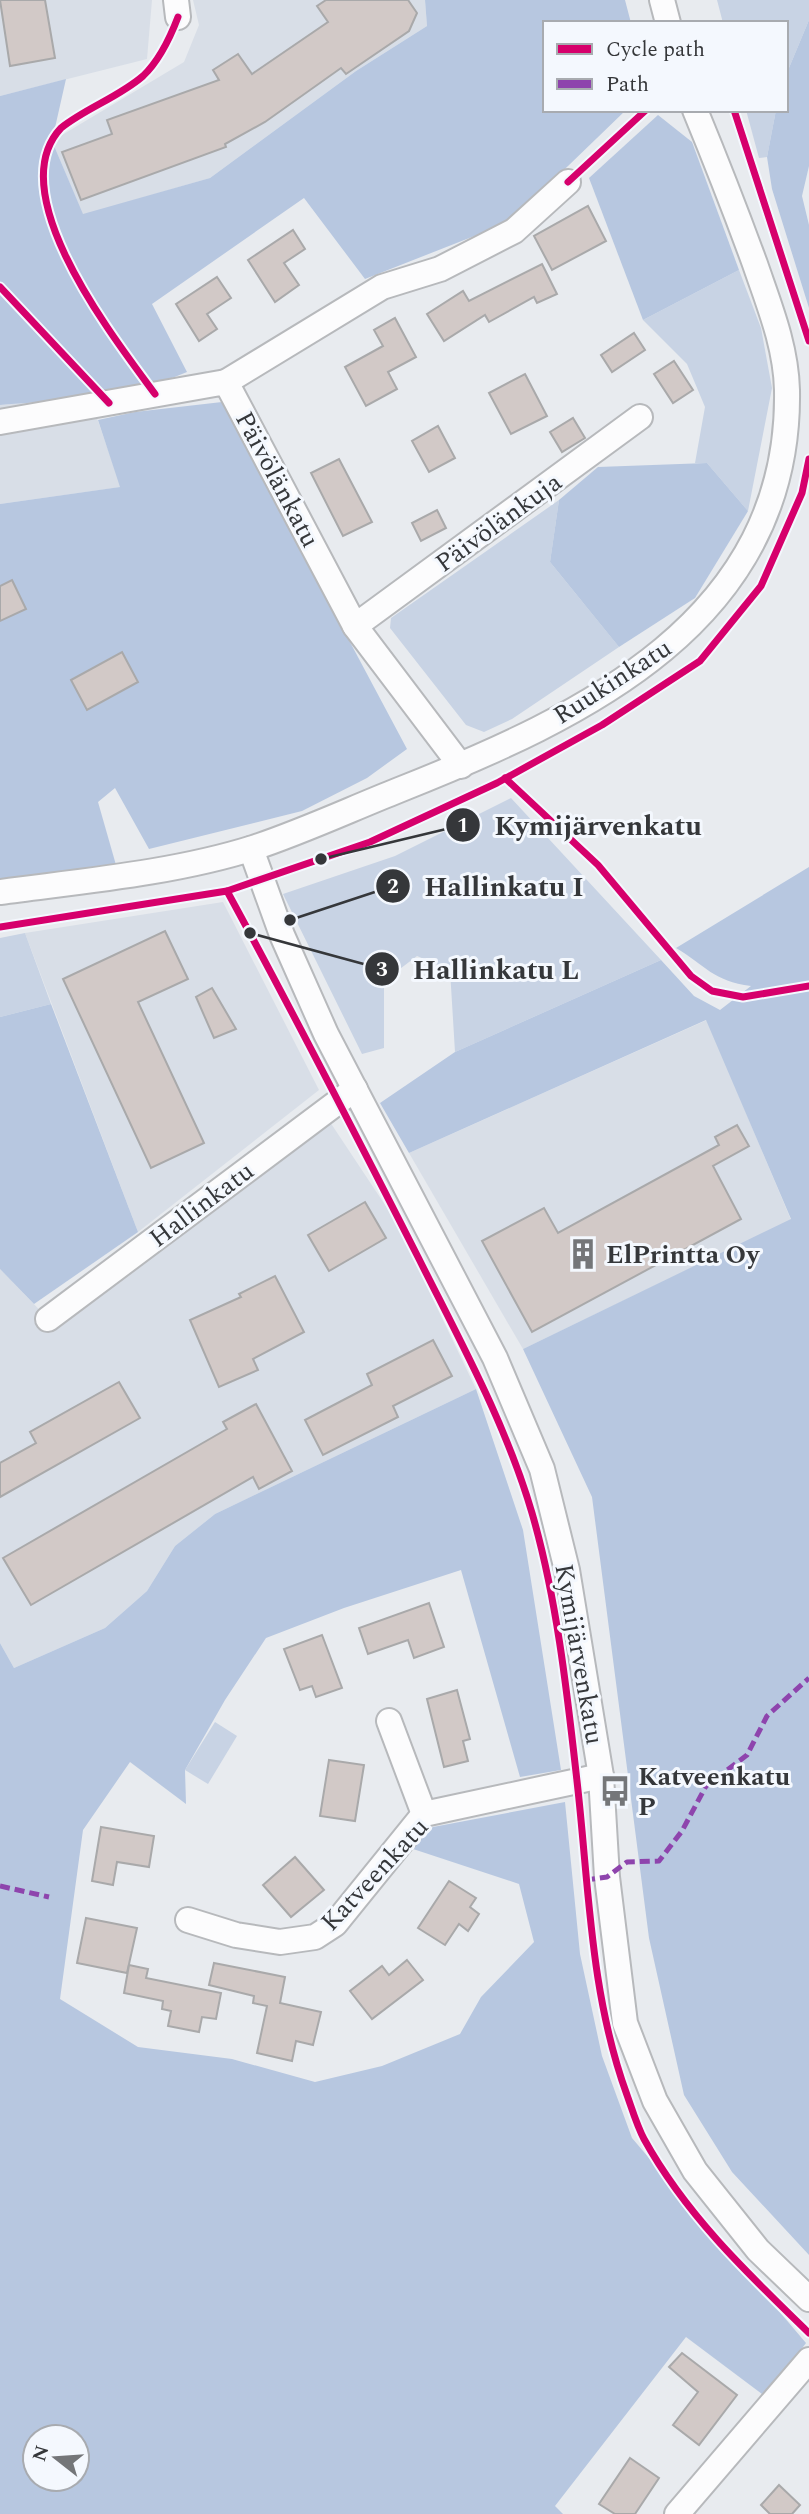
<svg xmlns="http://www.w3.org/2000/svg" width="809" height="2514" viewBox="0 0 809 2514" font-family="Spectral,serif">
<rect width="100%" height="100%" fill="#e8ebef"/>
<g fill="#d8dee7">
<polygon points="0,0 152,0 147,59 0,96"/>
<polygon points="193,0 425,0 427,26 356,71 210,178 83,215 52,141 184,62 199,25"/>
<polygon points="90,398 121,487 0,504 0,405"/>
<polygon points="223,902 319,1090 138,1232 25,933"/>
<polygon points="707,1020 791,1220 523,1349 409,1153"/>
<polygon points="330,1122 395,1220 476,1389 215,1514 175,1546 147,1591 105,1628 14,1668 0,1643 0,1269 58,1329"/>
</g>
<g fill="#c8d3e4">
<polygon points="717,0 809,0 809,20 786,75 786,23 723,23"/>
<polygon points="746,110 776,110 767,157 759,158"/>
<polygon points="739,270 761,328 772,388 748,511 707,463 695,463 705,407 687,364 643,320"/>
<polygon points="559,500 550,562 619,647 512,719 484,732 466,725 390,628 391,618"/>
<polygon points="511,798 661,960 455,1052 450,970 417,956 384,981 384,1048 362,1054 283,894 395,856"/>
<polygon points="25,933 51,1004 0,1017 0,938"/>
<polygon points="215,1722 237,1736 208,1784 185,1770"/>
</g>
<g fill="#b7c7e0" fill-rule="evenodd">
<path d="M425,0H625L631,23H545V110H626L510,222L365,279L304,198L152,304L187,372C128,397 63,400 0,405V96L66,79L52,141L83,214L210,178L356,71L427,26Z"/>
<polygon points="809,20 809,166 802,196 809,225 809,308 772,189 767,157 776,110 786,110 786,75"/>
<polygon points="658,115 692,142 739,270 643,320 589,178"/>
<polygon points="222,402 407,749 367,778 302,811 149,849 115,788 98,802 116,865 0,883 0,504 120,487 98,420 135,412"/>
<polygon points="707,463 748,511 695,598 619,647 550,562 559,500 598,467"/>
<path d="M809,867V2255L732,2172L684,2095L649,1938L592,1497L523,1349L791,1219L706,1020L409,1153L380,1103L455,1052L661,960L694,996L720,1010L751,986C713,981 706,966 676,948Z"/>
<polygon points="51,1004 138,1232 34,1304 0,1269 0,1017"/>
<path d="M476,1389L523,1530L561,1770L520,1777L461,1570L344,1608L266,1638L225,1700L185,1770L186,1804L130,1762L83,1830L60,1999L138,2047L232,2059L315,2082L382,2066L460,2034L481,1997L534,1942L519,1884L407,1847L433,1827L565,1802L580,1954L602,2056L632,2138L806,2343L766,2397L686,2337L555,2506L563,2514H0V1643L14,1668L105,1628L147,1591L175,1546L215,1514ZM35,2437H77V2479H35Z"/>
</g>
<g fill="#d2c9c7" stroke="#a9a9aa" stroke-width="2">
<polygon points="0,0 45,0 55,58 10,66"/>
<polygon points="326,0 408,0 417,13 409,31 346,74 341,68 265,122 225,144 226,147 81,200 62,152 112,134 107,120 219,80 213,70 238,54 252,74 328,22 317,6"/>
<polygon points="588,206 606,241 552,270 534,236"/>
<polygon points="293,230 305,249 284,263 299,285 275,302 248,260"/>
<polygon points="542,264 557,294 537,303 534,297 489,322 485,315 444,341 427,314 463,291 469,301"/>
<polygon points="217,277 231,298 207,314 217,329 199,341 176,304"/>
<polygon points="395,318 416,357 388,372 397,389 366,406 345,367 383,346 374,330"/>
<polygon points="634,333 645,350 612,372 601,355"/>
<polygon points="674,361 693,390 673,403 654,374"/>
<polygon points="525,374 547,416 511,434 489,393"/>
<polygon points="573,418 585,438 562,452 550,432"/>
<polygon points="438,426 455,458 429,472 412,441"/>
<polygon points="339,459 372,522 343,536 311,473"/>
<polygon points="437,510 446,528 421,541 412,523"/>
<polygon points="12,580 26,609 0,621 0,586"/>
<polygon points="122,652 138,682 87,710 71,680"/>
<polygon points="165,931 188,979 138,1002 204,1143 151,1168 63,979"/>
<polygon points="212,988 236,1029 214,1038 196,997"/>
<polygon points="737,1125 749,1146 713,1166 741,1219 532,1332 482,1241 544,1208 558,1233 719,1145 715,1137"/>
<polygon points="365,1202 386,1238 329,1271 308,1235"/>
<polygon points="275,1276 304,1332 253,1359 258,1370 219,1387 190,1320 241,1297 239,1294"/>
<polygon points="433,1340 452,1376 393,1406 398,1417 323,1455 305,1420 372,1385 367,1374"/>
<polygon points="119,1382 140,1418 0,1497 0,1463 36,1443 30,1432"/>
<polygon points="256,1404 292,1471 259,1489 253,1477 31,1605 3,1558 227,1429 223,1422"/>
<polygon points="429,1603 444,1647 414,1658 408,1640 368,1654 359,1628"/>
<polygon points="322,1635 342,1688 316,1697 312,1686 300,1690 284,1649"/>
<polygon points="457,1690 470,1739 463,1741 468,1761 444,1767 427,1699"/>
<polygon points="329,1760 364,1765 355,1821 320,1816"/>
<polygon points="101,1827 154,1836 149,1867 117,1862 113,1885 92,1881"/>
<polygon points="295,1857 324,1890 291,1917 263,1885"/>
<polygon points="449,1881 476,1898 470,1907 479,1914 468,1931 459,1924 445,1945 418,1928"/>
<polygon points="86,1918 137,1928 127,1973 77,1963"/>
<polygon points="407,1960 423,1980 372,2019 350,1991 382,1966 389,1975"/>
<polygon points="214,1963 285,1977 280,2003 321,2012 313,2045 296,2041 292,2061 257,2053 267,2006 253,2003 254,1996 209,1985"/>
<polygon points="129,1965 148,1969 146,1978 221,1993 216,2019 202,2017 199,2032 168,2026 171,2011 162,2009 163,2001 124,1993"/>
<polygon points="682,2353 737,2395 699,2445 673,2425 698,2392 669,2367"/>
<polygon points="630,2458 659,2478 635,2514 615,2514 599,2504"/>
<polygon points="779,2485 800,2505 792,2514 770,2514 761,2505"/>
</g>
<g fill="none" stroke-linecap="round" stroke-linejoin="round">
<defs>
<g id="minor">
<polyline points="176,0 178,17"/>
<polyline points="662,0 668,23"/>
<polyline points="226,382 382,287 440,269 514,231 568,182"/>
<polyline points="0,422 226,382 355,626 461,766"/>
<polyline points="355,626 640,417"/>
<polyline points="251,849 282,935 326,1034 495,1358 542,1469 567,1570 601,1776 607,1877 625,2023 655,2101 695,2171 758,2250 809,2299"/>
<path d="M0,892C82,881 174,873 253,848C302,832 351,809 399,790C583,717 791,621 787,390C786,346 769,305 755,264C736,212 716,161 695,110"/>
<polyline points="48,1319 355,1089"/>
<polyline points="389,1721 424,1814"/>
<polyline points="188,1920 236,1935 280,1942 315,1937 335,1924 424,1814 601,1776"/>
<polyline points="677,2514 809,2360"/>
</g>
</defs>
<use href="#minor" stroke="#b7b9bc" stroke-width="28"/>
<use href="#minor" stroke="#fcfcfd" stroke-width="24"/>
<g stroke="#8e44ad" stroke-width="5" stroke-dasharray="10 5" stroke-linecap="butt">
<polyline points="585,1880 607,1877 627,1862 659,1861 682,1831 706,1786 747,1755 767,1716 809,1678"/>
<polyline points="0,1886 49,1897"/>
</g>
<defs>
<g id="cycleway">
<polyline points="734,110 809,341"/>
<polyline points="568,182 646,110"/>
<polyline points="0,287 109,403"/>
<path d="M155,394C114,338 0,193 61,128C86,108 119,97 143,76C160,60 170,38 178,17"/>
<path d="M809,459L802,493L761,586L700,661L602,725L497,783L370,842L227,891C293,1012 356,1135 419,1259C460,1341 506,1424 532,1513C557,1599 567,1692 577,1781C589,1886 590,1994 627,2095C632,2109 637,2126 644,2139C686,2215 747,2273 809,2333"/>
<polyline points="505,778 598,865 691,976 712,991 743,997 809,986"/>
<polyline points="0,927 227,891"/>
</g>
</defs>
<use href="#cycleway" stroke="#f4f8fe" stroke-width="11"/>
<use href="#cycleway" stroke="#d6006c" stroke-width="7"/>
</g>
<defs>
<symbol id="building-bare" viewBox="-9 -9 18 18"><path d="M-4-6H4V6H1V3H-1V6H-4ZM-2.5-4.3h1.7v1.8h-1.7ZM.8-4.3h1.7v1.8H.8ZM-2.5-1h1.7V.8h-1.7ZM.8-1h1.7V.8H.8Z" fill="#747679" stroke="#f4f8fe" stroke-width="2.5" paint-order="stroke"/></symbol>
<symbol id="bus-bare" viewBox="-9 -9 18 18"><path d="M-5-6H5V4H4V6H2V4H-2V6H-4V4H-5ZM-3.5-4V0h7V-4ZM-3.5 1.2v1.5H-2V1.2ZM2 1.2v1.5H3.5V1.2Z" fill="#747679" stroke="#f4f8fe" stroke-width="2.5" paint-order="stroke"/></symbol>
</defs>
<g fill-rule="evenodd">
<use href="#building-bare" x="561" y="1232" width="44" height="44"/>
<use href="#bus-bare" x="593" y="1769" width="44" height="44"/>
</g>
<g text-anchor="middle" stroke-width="6" stroke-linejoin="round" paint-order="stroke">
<g font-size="26" fill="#35373a" stroke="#f4f8fe">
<text transform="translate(278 479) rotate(62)" y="9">Päivölänkatu</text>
<text transform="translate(498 522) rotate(-36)" y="9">Päivölänkuja</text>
<text transform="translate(612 681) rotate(-33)" y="9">Ruukinkatu</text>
<text transform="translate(201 1204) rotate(-37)" y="9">Hallinkatu</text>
<text transform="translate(580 1654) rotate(80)" y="9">Kymijärvenkatu</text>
<text transform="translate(374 1874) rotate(-47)" y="9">Katveenkatu</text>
</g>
<g font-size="26" font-weight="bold" fill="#35373a" stroke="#f4f8fe" text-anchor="start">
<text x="606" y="1263">ElPrintta Oy</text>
<text x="638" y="1785">Katveenkatu<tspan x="638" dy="30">P</tspan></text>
</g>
</g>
<path fill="none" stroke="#35373a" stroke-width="2.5" d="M321 859L463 825M290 920L393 886M250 933L382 969"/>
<g fill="#35373a" stroke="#f4f8fe" stroke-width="2.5">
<circle cx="321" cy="859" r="7"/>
<circle cx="290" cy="920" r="7"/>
<circle cx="250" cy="933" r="7"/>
<circle cx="463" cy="825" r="18"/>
<circle cx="393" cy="886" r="18"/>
<circle cx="382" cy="969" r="18"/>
</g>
<g font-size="21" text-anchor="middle" font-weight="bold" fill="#fff">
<text x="463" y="832">1</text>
<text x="393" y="893">2</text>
<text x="382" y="976">3</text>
</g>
<g font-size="28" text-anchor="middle" font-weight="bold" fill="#35373a" stroke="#f4f8fe" stroke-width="6" stroke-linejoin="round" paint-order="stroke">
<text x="598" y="835">Kymijärvenkatu</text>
<text x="504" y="896">Hallinkatu I</text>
<text x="496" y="979">Hallinkatu L</text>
</g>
<rect x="543" y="21" width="245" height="91" fill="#f4f8fe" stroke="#a8abb0" stroke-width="2"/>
<rect x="557" y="44" width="35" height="10" fill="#d6006c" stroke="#a8abb0" stroke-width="2"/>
<text x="606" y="56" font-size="21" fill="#35373a">Cycle path</text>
<rect x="557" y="79" width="35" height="10" fill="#8e44ad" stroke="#a8abb0" stroke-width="2"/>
<text x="606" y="91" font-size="21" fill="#35373a">Path</text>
<g transform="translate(56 2458) rotate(287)"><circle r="33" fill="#f4f8fe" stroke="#a8abb0" stroke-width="2"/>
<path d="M0-5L12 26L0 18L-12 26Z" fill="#747679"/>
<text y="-10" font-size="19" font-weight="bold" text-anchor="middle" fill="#35373a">N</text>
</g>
</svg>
